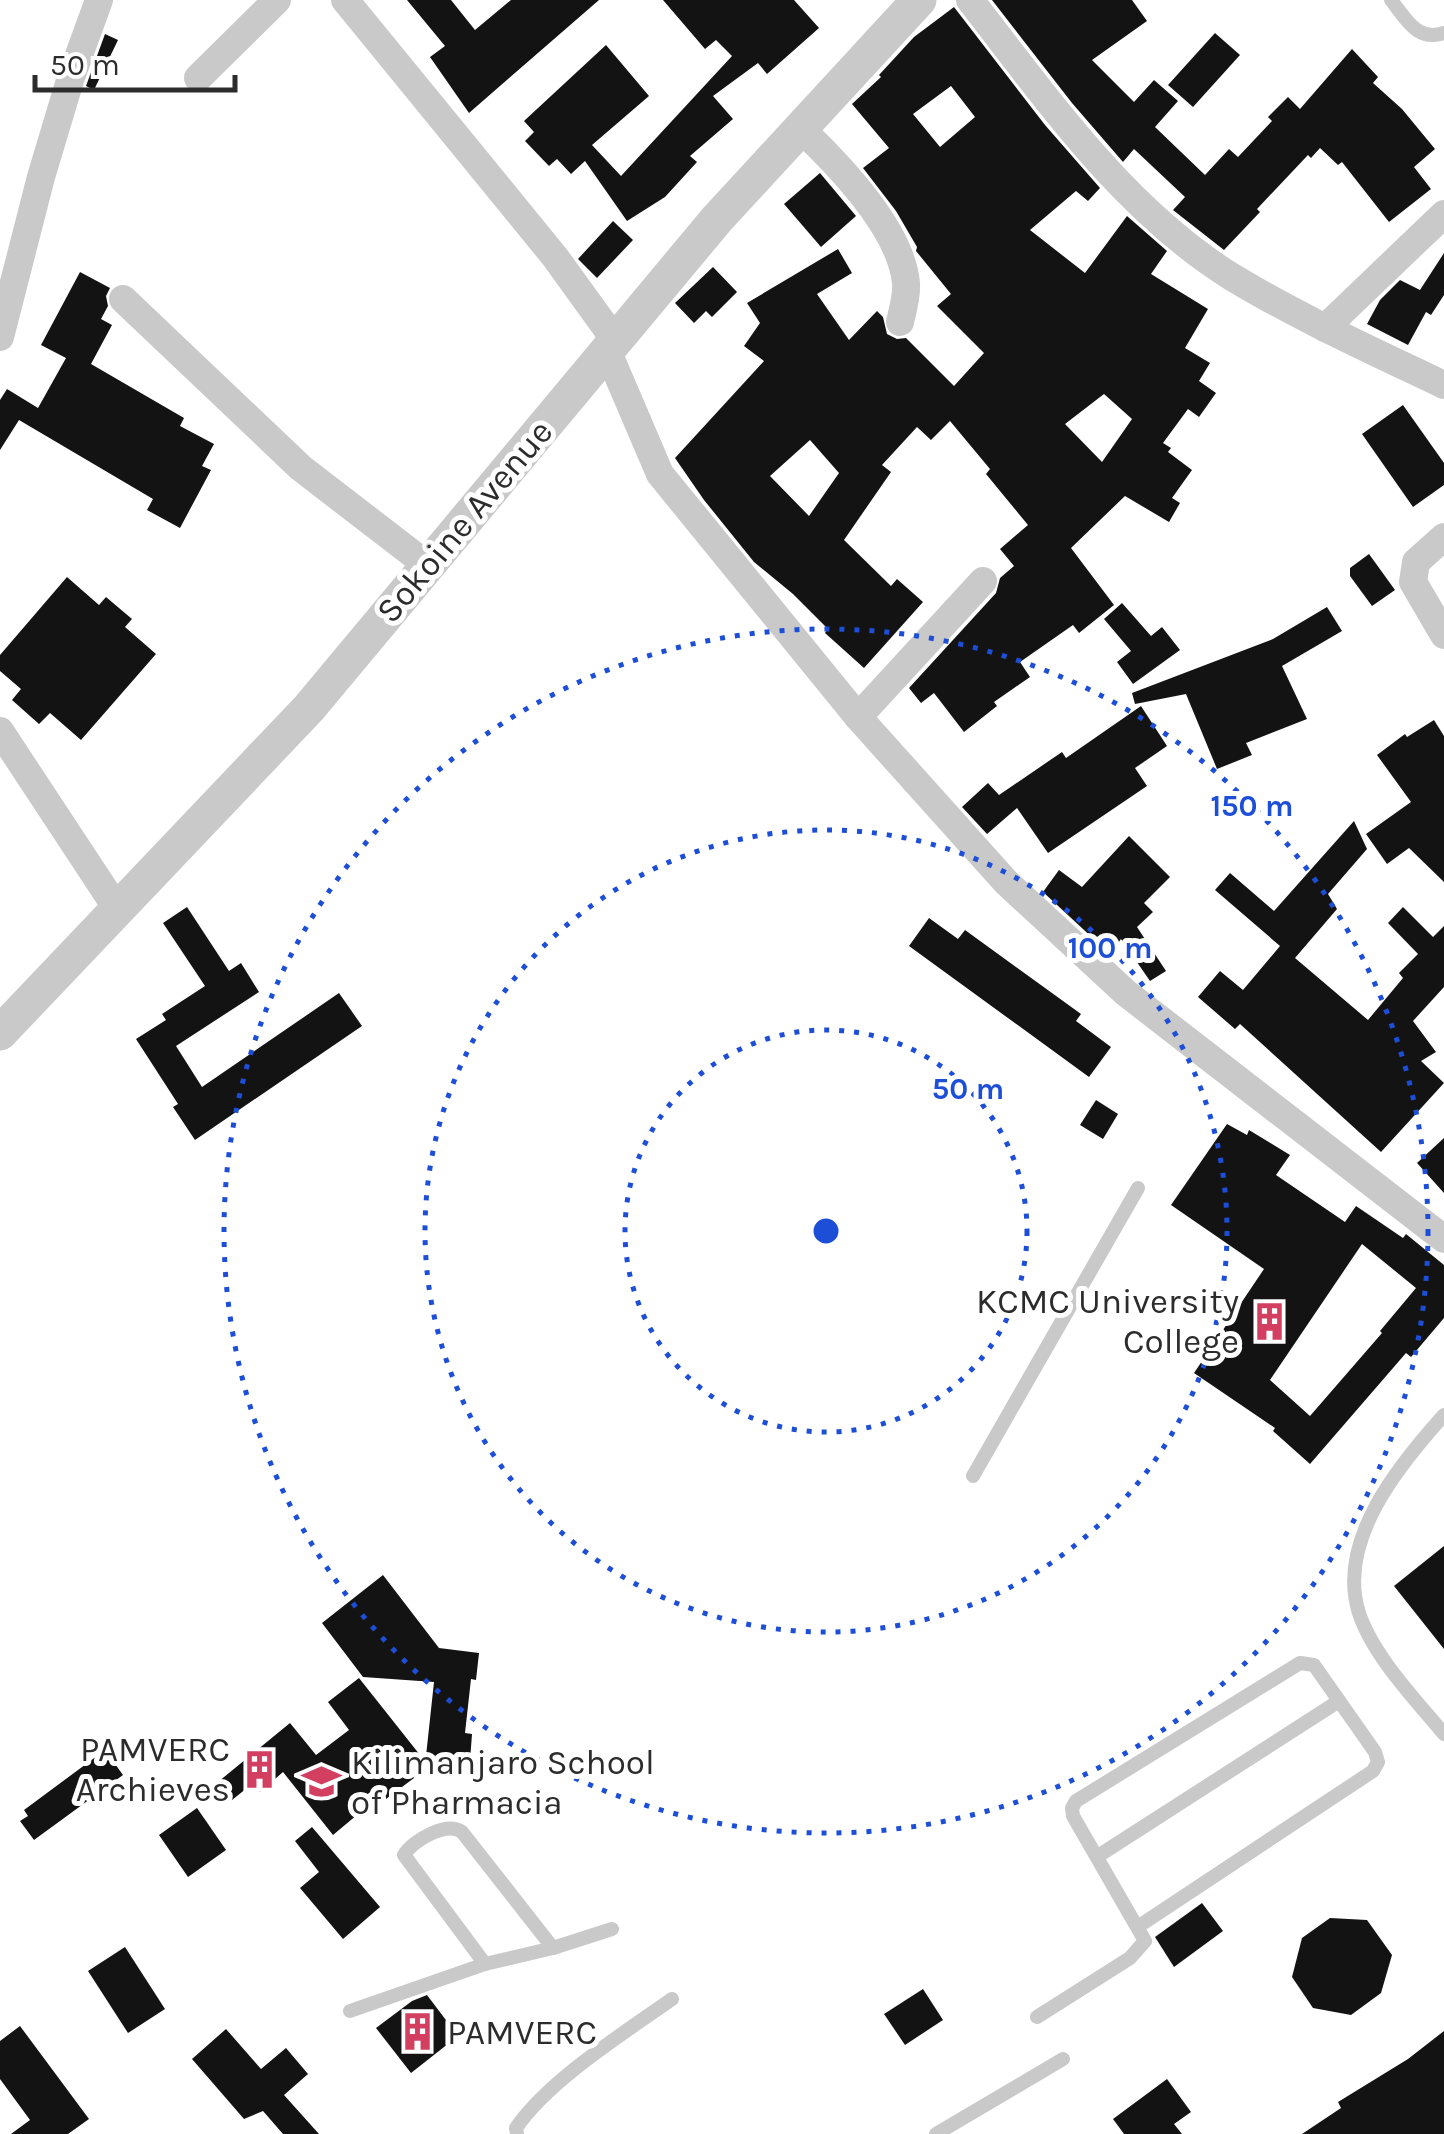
<svg xmlns="http://www.w3.org/2000/svg" width="1444" height="2134" viewBox="0 0 1444 2134" font-family="Karla,sans-serif">
<rect width="100%" height="100%" fill="#fff"/>
<g fill="#131313" fill-rule="evenodd">
<polygon points="407,0 451,0 475,30 511,0 599,0 469,113 430,57 445,46"/>
<polygon points="663,0 794,0 819,28 767,74 758,63 713,96 733,119 690,156 697,162 665,197 627,221 585,161 571,174 557,159 549,166 525,141 534,132 524,121 606,45 649,96 592,145 621,176 732,56 716,40 705,49"/>
<polygon points="992,0 1132,0 1147,21 1092,60 1134,102 1154,80 1178,101 1155,127 1205,175 1229,149 1238,157 1272,121 1268,117 1288,97 1300,109 1352,49 1378,77 1373,83 1402,109 1435,149 1414,167 1431,189 1389,222 1342,162 1338,165 1320,148 1311,158 1308,155 1257,209 1260,212 1224,250 1173,210 1185,197 1134,149 1123,162 1072,103"/>
<path d="M954,7L1045,125L1100,188L1088,201L1076,191L1030,230L1085,273L1127,216L1167,251L1151,274L1208,309L1185,348L1210,363L1199,381L1216,393L1199,417L1188,409L1163,443L1171,448L1168,452L1192,470L1172,498L1180,503L1169,522L1125,496L1071,548L1114,605L1079,633L1073,625L1020,662L1030,677L994,702L997,706L964,732L934,693L921,703L909,688L996,593L1000,578L1014,566L1000,549L1028,525L986,474L990,469L950,421L931,440L917,427L882,465L891,472L844,540L891,586L897,579L923,602L864,668L825,633L828,629L793,594L754,562L704,500L675,458L764,361L744,346L760,323L747,303L838,249L852,273L817,294L849,340L877,311L883,317L887,334L897,339L906,338L954,386L984,353L937,306L951,294L916,251L917,247L896,211L863,168L889,148L852,104L881,77L879,75L914,37ZM951,86L975,117L940,147L913,114ZM1104,394L1132,419L1102,462L1065,424ZM810,440L839,473L809,516L770,476Z"/>
<polygon points="1215,33 1240,55 1193,107 1168,85"/>
<polygon points="105,34 118,40 94,90 86,86"/>
<polygon points="820,173 856,216 821,247 784,204"/>
<polygon points="613,221 633,240 597,278 578,259"/>
<polygon points="1444,253 1444,295 1431,315 1426,312 1408,345 1367,324 1380,300 1400,280 1420,290"/>
<polygon points="713,267 737,292 712,317 706,311 694,323 675,303"/>
<polygon points="80,272 110,288 106,296 108,306 101,319 112,325 91,364 184,418 180,426 214,444 202,466 211,470 180,528 147,510 153,499 19,420 0,450 0,400 7,389 38,408 66,358 41,345"/>
<polygon points="1403,405 1444,463 1444,485 1413,507 1362,434"/>
<polygon points="1369,554 1395,590 1372,606 1350,576 1350,568"/>
<polygon points="67,577 99,605 106,597 132,619 125,627 156,654 81,740 50,713 39,724 12,700 21,689 0,671 0,655"/>
<polygon points="1122,603 1151,636 1162,627 1180,650 1133,684 1117,662 1131,651 1104,619"/>
<polygon points="1327,607 1342,631 1282,666 1307,719 1246,743 1252,755 1217,769 1186,694 1135,704 1132,693 1273,639"/>
<polygon points="1141,706 1167,746 1135,768 1147,786 1048,853 1017,808 987,834 962,807 988,783 999,795 1062,752 1066,758"/>
<polygon points="1434,720 1444,736 1444,882 1409,848 1387,864 1366,834 1411,802 1377,755 1405,734 1407,737"/>
<polygon points="1354,821 1367,849 1328,894 1337,909 1295,958 1368,1020 1403,978 1399,973 1418,954 1388,923 1403,907 1433,937 1444,926 1444,987 1413,1021 1436,1052 1421,1061 1444,1083 1381,1152 1240,1024 1235,1029 1198,997 1220,971 1243,990 1280,946 1215,890 1230,873 1274,911"/>
<polygon points="1129,836 1170,877 1144,903 1153,912 1137,927 1166,971 1150,981 1121,939 1110,954 1043,892 1059,870 1082,887"/>
<polygon points="187,907 229,971 241,963 259,992 176,1046 202,1087 339,993 362,1026 195,1140 173,1107 178,1104 136,1039 166,1020 162,1014 205,986 163,923"/>
<polygon points="929,918 958,939 965,930 1081,1014 1076,1021 1111,1047 1089,1077 909,946"/>
<polygon points="1096,1100 1118,1114 1103,1139 1080,1125"/>
<path d="M1227,1124L1247,1135L1249,1130L1290,1155L1276,1175L1345,1222L1356,1206L1403,1238L1406,1234L1444,1265V1318L1411,1357L1406,1353L1310,1464L1273,1431L1275,1428L1194,1373L1264,1269L1171,1205ZM1362,1244L1416,1288L1380,1331L1382,1333L1310,1416L1270,1380Z"/>
<polygon points="1444,1138 1444,1193 1417,1163"/>
<polygon points="1444,1546 1444,1649 1394,1586"/>
<polygon points="383,1575 439,1648 479,1653 476,1680 471,1679 465,1733 472,1734 470,1761 426,1756 434,1682 363,1677 322,1623"/>
<polygon points="359,1678 420,1755 393,1752 414,1778 386,1799 382,1794 333,1835 283,1772 260,1792 252,1784 232,1800 218,1782 290,1723 316,1755 349,1730 328,1702"/>
<polygon points="105,1750 123,1775 34,1840 20,1821 28,1816 24,1810"/>
<polygon points="197,1808 226,1850 188,1877 159,1835"/>
<polygon points="312,1827 380,1907 343,1939 300,1888 319,1872 295,1841"/>
<polygon points="1202,1903 1223,1931 1174,1967 1155,1937"/>
<polygon points="1330,1918 1367,1920 1392,1955 1381,1993 1351,2015 1313,2008 1292,1977 1302,1938"/>
<polygon points="125,1947 165,2009 128,2033 88,1971"/>
<polygon points="923,1989 943,2020 905,2045 884,2014"/>
<polygon points="427,1995 458,2036 411,2073 376,2028 412,2001"/>
<polygon points="20,2026 89,2119 68,2134 11,2134 30,2120 0,2079 0,2041"/>
<polygon points="226,2029 261,2069 286,2048 308,2074 284,2095 319,2134 283,2134 263,2111 244,2119 192,2059"/>
<polygon points="1444,2031 1444,2134 1302,2134 1341,2108 1338,2102 1408,2059"/>
<polygon points="1167,2079 1191,2112 1174,2124 1182,2134 1124,2134 1113,2119"/>
</g>
<g fill="none" stroke-linecap="round" stroke-linejoin="round">
<g stroke="#c9c9c9" stroke-width="14">
<path d="M1391,0C1406,19 1417,42 1444,33"/>
<path d="M1444,1415C1399,1465 1336,1541 1359,1613C1373,1656 1416,1700 1444,1734"/>
<polyline points="973,1476 1138,1188"/>
<polyline points="1098,1856 1339,1701"/>
<path d="M485,1964L404,1855C413,1840 447,1821 462,1832L553,1948"/>
<polyline points="350,2011 485,1964 553,1948 612,1929"/>
<polyline points="1037,2017 1130,1958 1145,1941 1073,1816 1072,1808 1076,1801 1300,1663 1314,1665 1375,1752 1378,1762 1373,1771 1139,1926"/>
<path d="M517,2134L516,2128C549,2080 624,2033 672,1999"/>
<polyline points="936,2134 1063,2059"/>
</g>
<g stroke="#c9c9c9" stroke-width="28">
<polyline points="345,0 555,257 615,340"/>
<path d="M970,0C1048,100 1123,209 1232,277C1300,318 1373,351 1444,385"/>
<polyline points="198,78 277,0"/>
<path d="M801,129C839,165 901,229 906,283C907,296 903,309 900,322"/>
<polyline points="123,299 301,468 427,565"/>
<polyline points="1325,328 1444,214"/>
<polyline points="0,337 41,177 71,77 99,0"/>
<polyline points="607,350 660,474 858,717 1006,882 1126,993 1444,1239"/>
<polyline points="1444,537 1416,562 1413,582 1444,635"/>
<polyline points="858,717 983,581"/>
<polyline points="0,731 116,907"/>
</g>
<polyline stroke="#c9c9c9" stroke-width="35" points="0,1033 309,708 717,219 919,0"/>
</g>
<g fill="none" stroke="#1d4ed8" stroke-width="5" stroke-dasharray="5 10">
<circle cx="826" cy="1231" r="201"/>
<circle cx="826" cy="1231" r="401"/>
<circle cx="826" cy="1231" r="602"/>
</g>
<defs>
<symbol id="building-bare" viewBox="-9 -9 18 18"><path d="M-4-6H4V6H1V3H-1V6H-4ZM-2.5-4.3h1.7v1.8h-1.7ZM.8-4.3h1.7v1.8H.8ZM-2.5-1h1.7V.8h-1.7ZM.8-1h1.7V.8H.8Z" fill="#d23f60" stroke="#fff" stroke-width="2.5" paint-order="stroke"/></symbol>
<symbol id="school-bare" viewBox="-9 -9 18 18"><path d="M0-5L7-2L0 1L-7-2ZM-4 1L0 2.5L4 1V4Q0 6-4 4Z" fill="#d23f60" stroke="#fff" stroke-width="2.5" paint-order="stroke"/></symbol>
</defs>
<g fill-rule="evenodd">
<use href="#building-bare" x="1242" y="1294" width="55" height="55"/>
<use href="#building-bare" x="232" y="1742" width="55" height="55"/>
<use href="#school-bare" x="294" y="1754" width="55" height="55"/>
<use href="#building-bare" x="390" y="2004" width="55" height="55"/>
</g>
<g text-anchor="middle" stroke-width="10" stroke-linejoin="round" paint-order="stroke">
<g font-size="35" fill="#2c2c2c" stroke="#fff">
<text transform="translate(464 521) rotate(-50)" y="12">Sokoine Avenue</text>
</g>
<g font-size="35" fill="#2c2c2c" stroke="#fff" text-anchor="end">
<text x="1239" y="1313">KCMC University<tspan x="1239" dy="40">College</tspan></text>
<text x="230" y="1761">PAMVERC<tspan x="230" dy="40">Archieves</tspan></text>
<text x="351" y="1774" text-anchor="start">Kilimanjaro School<tspan x="351" dy="40">of Pharmacia</tspan></text>
<text x="447" y="2044" text-anchor="start">PAMVERC</text>
</g>
</g>
<circle cx="826" cy="1231" r="15" fill="#1d4ed8" stroke="#fff" stroke-width="5"/>
<g font-size="30" text-anchor="middle" font-weight="bold" fill="#1d4ed8" stroke="#fff" stroke-width="10" stroke-linejoin="round" paint-order="stroke">
<text x="1252" y="816">150 m</text>
<text x="1110" y="958">100 m</text>
<text x="968" y="1099">50 m</text>
</g>
<path d="M35 75v15h200v-15" fill="none" stroke="#2c2c2c" stroke-width="5"/>
<text x="50" y="75" font-size="30" fill="#2c2c2c" stroke="#ffffff" stroke-width="8" paint-order="stroke">50 m</text>
</svg>
